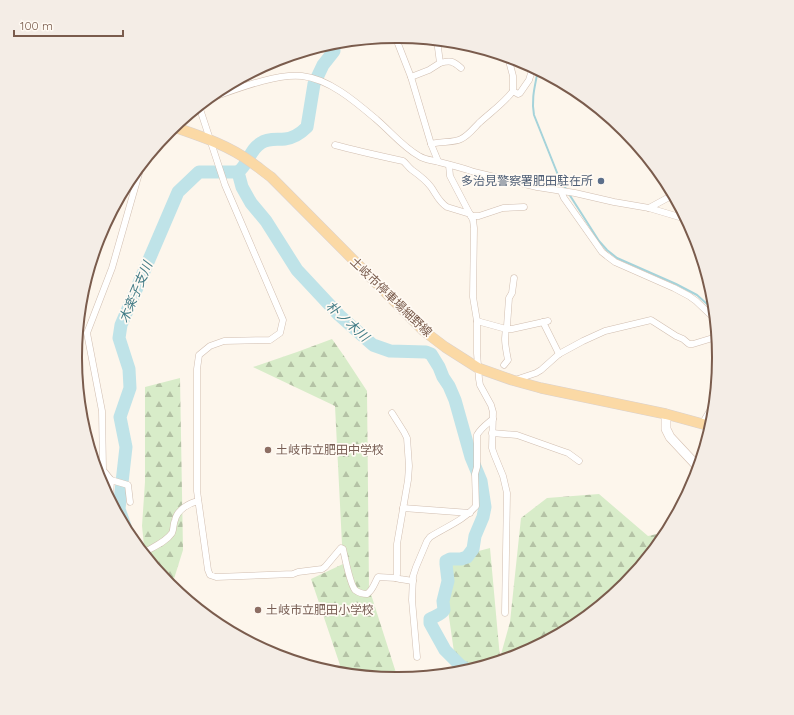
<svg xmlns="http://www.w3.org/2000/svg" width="794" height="715" viewBox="0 0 794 715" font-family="Quicksand,'Noto Sans JP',sans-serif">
<defs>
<pattern id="forest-firs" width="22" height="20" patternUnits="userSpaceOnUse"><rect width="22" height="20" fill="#d8ecc9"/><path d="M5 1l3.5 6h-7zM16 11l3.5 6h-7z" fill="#b4c2a5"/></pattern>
</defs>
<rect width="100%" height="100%" fill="#fdf6ec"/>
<g fill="url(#forest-firs)">
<polygon points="332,339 344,356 367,391 369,588 398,679 343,674 311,579 343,564 335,406 253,367 297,352"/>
<polygon points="180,378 183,550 173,582 174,588 170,585 145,555 142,526 145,482 145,387"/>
<polygon points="599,494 648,536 666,532 664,536 624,585 575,625 520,655 457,673 441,561 490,548 500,658 510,622 521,518 547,498"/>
</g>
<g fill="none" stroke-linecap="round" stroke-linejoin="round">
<g stroke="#a5d3da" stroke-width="2">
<path d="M538,70C535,86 531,99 534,115L560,180L567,190"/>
<polyline points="569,194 599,241 607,250 617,258 676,284 697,295 707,304 714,312"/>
<polyline points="708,436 707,432 708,429"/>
</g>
<g stroke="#bfe3e8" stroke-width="13">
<path d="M334,42V51L323,65L314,84L307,127C301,133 294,138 285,139C277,140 268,138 261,143C250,149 248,165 238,172L242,187L251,203L266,221L297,270L339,315L373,345L390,351L426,352L431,354L439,367L443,377L449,386L455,400L471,457L481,481L485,507L483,517L475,536L473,549L467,557L461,559H450L446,561V564L448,581L443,601L444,610C441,615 435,616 430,619V623L445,650L461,666L468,670"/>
<polyline points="127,532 119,509 126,447 120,417 130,388 129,369 119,338 121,325 178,192 199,172 238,172"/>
</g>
<defs>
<g id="minor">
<polyline points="395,36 411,77 431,144 438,161"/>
<polyline points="508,57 513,76 513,91"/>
<path d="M440,63C450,60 453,61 461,68"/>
<polyline points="411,77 429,70 440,63 437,40"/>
<path d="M208,99C234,90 276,73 302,76C330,79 357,103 377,120C391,132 403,147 419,156C425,160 432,160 439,162C451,165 463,168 474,172L537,187L575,193L614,202L649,208L686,219"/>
<path d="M199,106L225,185L283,320L280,333L270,340L224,341L210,346L199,355L197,369V491L208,570L210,575L216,577L293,574L298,572L322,569L325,567L341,548L343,549C345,558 350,584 355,590C359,593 363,594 367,594C373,590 374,584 378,577L396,578L397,574V544L408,480L409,466L407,438L404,432L392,413"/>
<path d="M431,144C440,141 454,143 461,139C468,136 474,128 479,123C491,112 504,103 513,91L518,94L520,93L529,80L533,67"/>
<path d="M335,145C357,151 380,156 403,161C406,163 408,167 412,170C419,175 426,180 431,187C436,194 439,202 447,207L470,214"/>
<polyline points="449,165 450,176 473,220 474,228 473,297 477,321 477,353 479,379 480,385 491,405 493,412 492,448 494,454 503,476 507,493 505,613"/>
<polyline points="561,191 564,198 595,242 602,252 607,256 615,262 674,288 689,296 696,301 715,319"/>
<polyline points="649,208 673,195"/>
<polyline points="471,216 479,216 503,208 524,207"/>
<polyline points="477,321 506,329 512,329 548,321"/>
<polyline points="543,322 559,354"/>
<path d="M504,365L508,360C506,349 503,337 507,326L509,298L512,293L514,278"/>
<polyline points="515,380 536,373 541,370 559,354 583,341 605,331 651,320 676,336 683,339 689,344 693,344 716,337"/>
<polyline points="702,424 714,404"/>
<polyline points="492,433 517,435 562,451 568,453 579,461"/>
<polyline points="111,480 128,485 130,502"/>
<polyline points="110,499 111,480 103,470 102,411 87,333 112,268 142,163"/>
<polyline points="403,508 470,513"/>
<path d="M143,553C153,547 166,542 172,533C174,529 173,524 175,520C177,510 189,503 198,501"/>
<polyline points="396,578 400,579 413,581"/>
<path d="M417,657L412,600L413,576L416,567L427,541L430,537C446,527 464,520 476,506L475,474L477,467V435C481,428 487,424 493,419"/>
</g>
<polyline id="secondary" points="666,414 666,429 670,437 698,467"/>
<path id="primary" d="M174,127C200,136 228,145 251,162C258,167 264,172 271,177L424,331L445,347L478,368L512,380L541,388L666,414L710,426"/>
</defs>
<use href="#minor" stroke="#d1beb0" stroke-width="7"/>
<use href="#secondary" stroke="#d6c0b0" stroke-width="10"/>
<use href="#primary" stroke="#dad1cd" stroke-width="11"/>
<use href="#minor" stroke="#fff" stroke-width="6"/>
<use href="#secondary" stroke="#fff" stroke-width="9"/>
<use href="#primary" stroke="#fbd9a5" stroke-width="10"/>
</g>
<circle fill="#5c6f8a" stroke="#fffaf3" stroke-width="1.5" cx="601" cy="181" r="4"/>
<g fill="#8d6e63" stroke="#fffaf3" stroke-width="1.5">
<circle cx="268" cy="450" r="4"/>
<circle cx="258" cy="610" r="4"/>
</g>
<g text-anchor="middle" stroke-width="3.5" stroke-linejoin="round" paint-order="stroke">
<g font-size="12" fill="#4e5e75" stroke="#fffaf3" text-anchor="end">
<text x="593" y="185">多治見警察署肥田駐在所</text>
</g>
<g font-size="12" fill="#7a5c4d" stroke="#fffaf3">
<text transform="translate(391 297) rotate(44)" y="4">土岐市停車場細野線</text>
</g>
<g font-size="12" fill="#785e54" stroke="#fffaf3" text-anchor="start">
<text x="276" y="454">土岐市立肥田中学校</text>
<text x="266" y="614">土岐市立肥田小学校</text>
</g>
<g font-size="13" font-style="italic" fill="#437c86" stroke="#fffaf3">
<text transform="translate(135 292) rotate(-67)" y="5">木楽子支川</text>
<text transform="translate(348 321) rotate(42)" y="5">朴ノ木川</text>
</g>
</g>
<path d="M0 0H794V715H0ZM396 43H398A314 314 0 0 1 712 357V358A314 314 0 0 1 398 672H396A314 314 0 0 1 82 358V357A314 314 0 0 1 396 43Z" fill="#f4ede6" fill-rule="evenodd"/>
<path fill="none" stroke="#7a5c4d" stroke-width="2" d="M396 43H398A314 314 0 0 1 712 357V358A314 314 0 0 1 398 672H396A314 314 0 0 1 82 358V357A314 314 0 0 1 396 43Z"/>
<path d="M14 30v6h109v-6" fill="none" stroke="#7a5c4d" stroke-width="2"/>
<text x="20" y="30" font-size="12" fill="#7a5c4d" stroke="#fffaf3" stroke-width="3" paint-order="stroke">100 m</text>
</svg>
